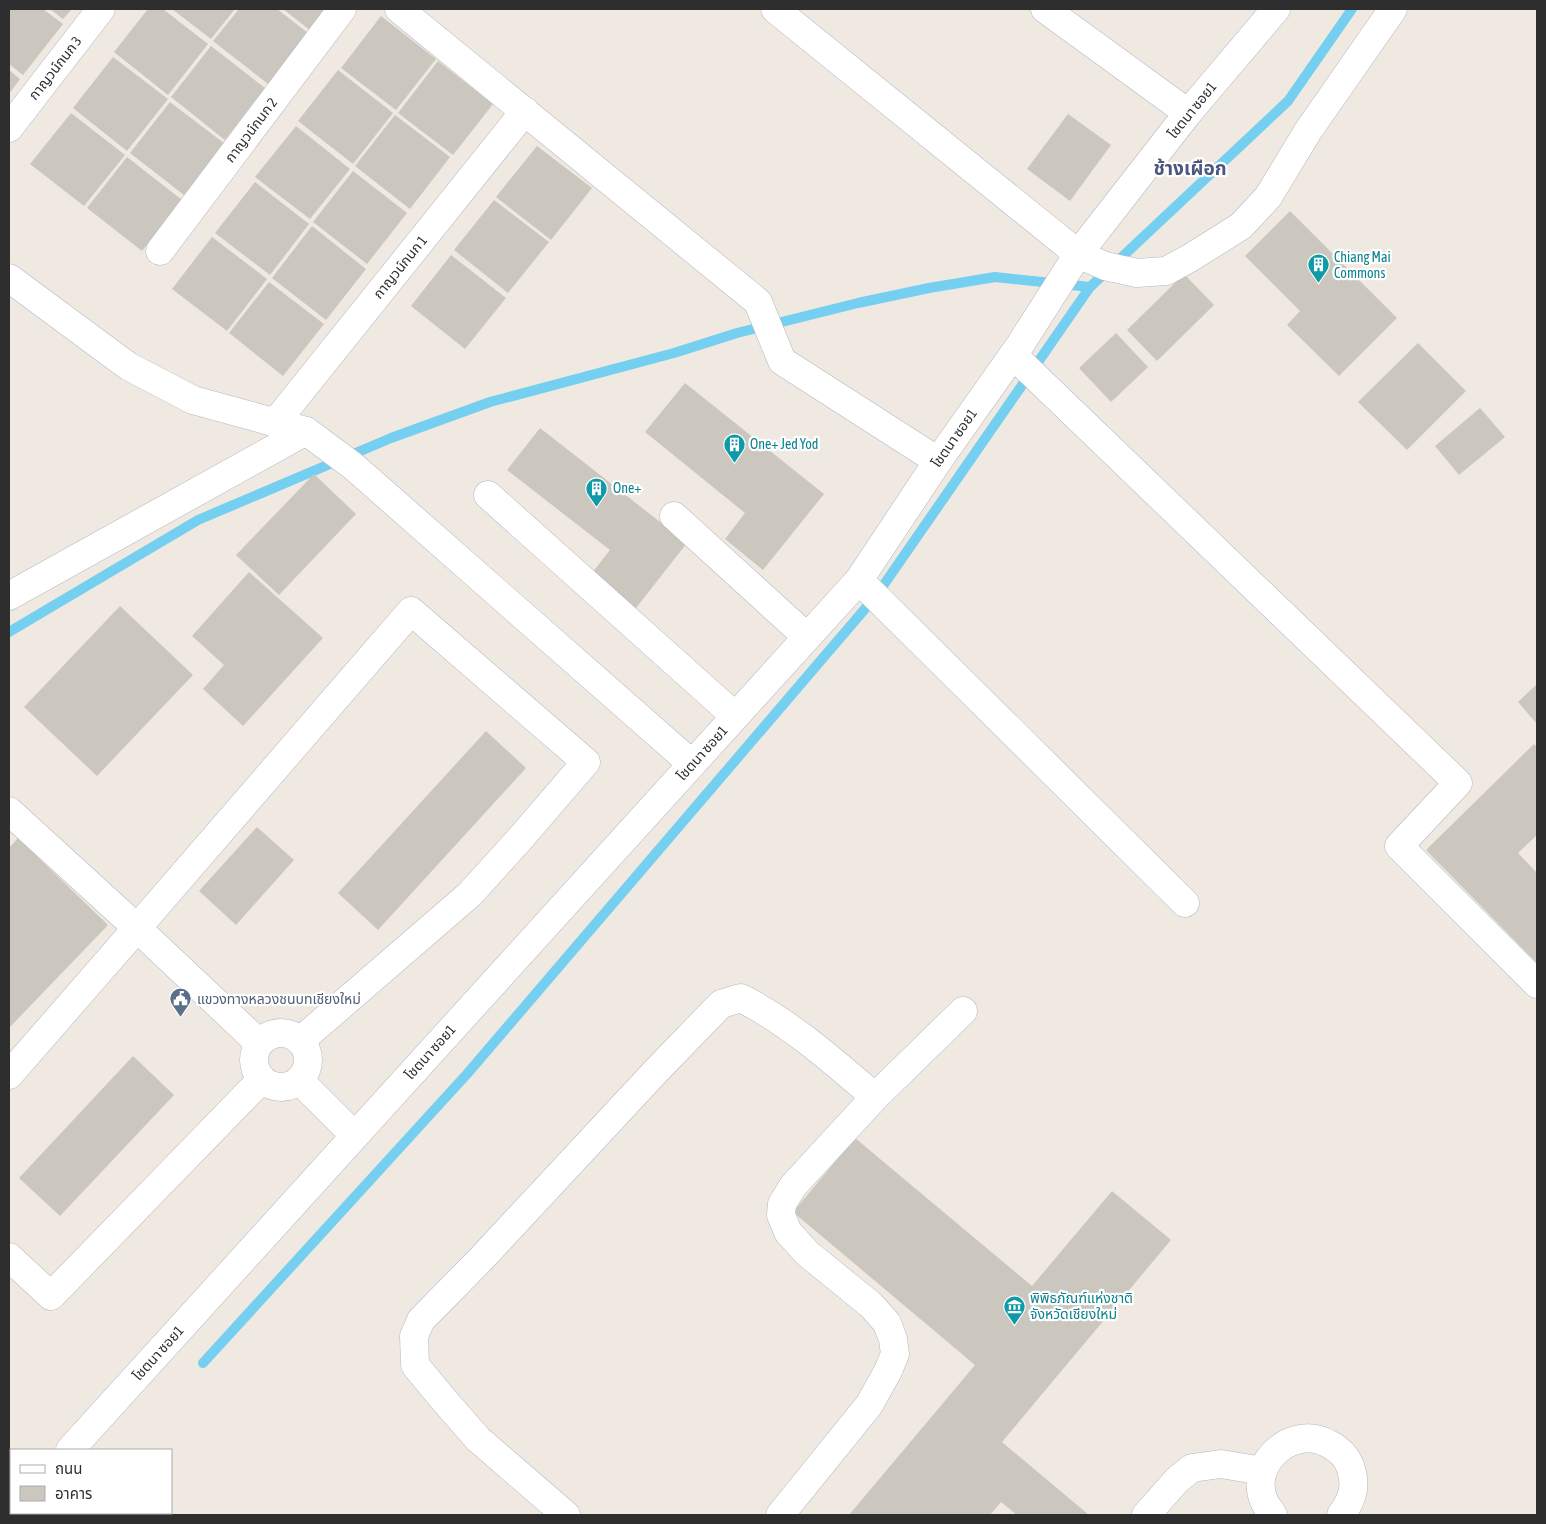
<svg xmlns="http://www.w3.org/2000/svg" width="1546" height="1524" viewBox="0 0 1546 1524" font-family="'Asap Condensed','Noto Sans Thai',sans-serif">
<rect width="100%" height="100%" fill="#efe9e1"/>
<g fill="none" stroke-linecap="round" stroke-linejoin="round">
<g stroke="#75cff0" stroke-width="10">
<polyline points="9,632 198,520 391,438 490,402 674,353 737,333 858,303 929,288 995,277 1090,287"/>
<polyline points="203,1363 467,1074 876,596 1090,287 1288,101 1352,9"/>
</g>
</g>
<g fill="#cbc7bf">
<polygon points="9,9 43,9 63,24 23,75 9,64"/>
<polygon points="50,9 72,9 63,19"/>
<polygon points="148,9 163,9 208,44 168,95 114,52"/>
<polygon points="172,9 235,9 211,39"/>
<polygon points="239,9 277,9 308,33 268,84 213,41"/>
<polygon points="283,9 328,9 311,31"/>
<polygon points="381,16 436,59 396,110 341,68"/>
<polygon points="211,46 265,88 225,140 171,97"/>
<polygon points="113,57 168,99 127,151 73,108"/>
<polygon points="438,61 493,104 453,155 398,113"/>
<polygon points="9,70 20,79 9,94"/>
<polygon points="338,70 393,113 353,164 298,121"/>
<polygon points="170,102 225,144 184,195 130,153"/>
<polygon points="71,113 125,155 84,206 30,164"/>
<polygon points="1068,114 1111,145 1070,201 1027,169"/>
<polygon points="395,115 450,157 410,209 355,166"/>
<polygon points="296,126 350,169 310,219 255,177"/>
<polygon points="537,146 592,188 551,240 496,197"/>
<polygon points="127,157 182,200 142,251 87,208"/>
<polygon points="353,171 407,213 367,264 313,222"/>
<polygon points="255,182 309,224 270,275 215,233"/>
<polygon points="494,200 549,242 508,293 454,250"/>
<polygon points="1290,211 1397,318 1339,376 1287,325 1300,311 1245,256"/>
<polygon points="312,226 366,269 326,320 272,278"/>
<polygon points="212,237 267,279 227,331 172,289"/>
<polygon points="451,255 506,298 465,349 411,306"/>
<polygon points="1184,274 1214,305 1157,361 1127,330"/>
<polygon points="269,282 324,324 283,376 229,333"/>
<polygon points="1116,333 1148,367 1111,402 1079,368"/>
<polygon points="1418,343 1466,391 1407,450 1358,402"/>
<polygon points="685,383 824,494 763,570 725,539 745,513 645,432"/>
<polygon points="1480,408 1505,437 1459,475 1435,446"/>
<polygon points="540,428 687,543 632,613 588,578 610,550 507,470"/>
<polygon points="314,474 356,514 279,595 236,555"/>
<polygon points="249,572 323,638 243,726 203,689 224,665 192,636"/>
<polygon points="120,606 193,675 97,776 24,707"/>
<polygon points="1537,684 1537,724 1518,702"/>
<polygon points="486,731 526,768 378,930 338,893"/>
<polygon points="1534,744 1537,747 1537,835 1518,853 1537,873 1537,963 1426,850"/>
<polygon points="257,827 294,860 236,925 199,891"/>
<polygon points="18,838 108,925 9,1028 9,848"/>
<polygon points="133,1056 174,1095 60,1216 19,1178"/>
<polygon points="855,1138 1032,1286 1112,1191 1171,1240 1002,1442 1089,1515 1017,1515 1001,1502 990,1515 849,1515 975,1365 793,1212"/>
</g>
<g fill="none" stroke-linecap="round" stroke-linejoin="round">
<defs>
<g id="minor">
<polyline points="399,9 758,302 782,361 938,461"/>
<polyline points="775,9 1078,254 1105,266 1137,273 1166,271 1190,258 1241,226 1268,197 1308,131 1393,9"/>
<polyline points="1045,9 1188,113"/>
<polyline points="9,128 101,9"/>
<polyline points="160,251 342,9"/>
<polyline points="9,278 128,366 193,400 306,431 353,466 692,764"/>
<polyline points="1013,355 1458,783 1399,846 1537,984"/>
<polyline points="275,423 525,111"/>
<polyline points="488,495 735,716"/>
<polyline points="674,516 807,637"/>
<polyline points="859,580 1185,903"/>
<polyline points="9,596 306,431"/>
<polyline points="9,811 137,928 259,1043"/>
<circle cx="281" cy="1060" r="27"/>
<polyline points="9,1075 137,928 411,611 586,762 518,841 470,894 300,1041"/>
<polyline points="299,1080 354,1135"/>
<polyline points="9,1257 51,1296 262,1079"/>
<polyline points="70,1450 859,580 938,461 1020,345 1078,254 1188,113 1276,9"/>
<polyline points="11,1515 13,1513"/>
<path d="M566,1515L478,1439L443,1399L415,1365L414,1336L421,1320L481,1259L657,1070L721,1004L741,998C790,1023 833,1061 875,1097"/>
<polyline points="780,1515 869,1405 888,1371 895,1354 893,1339 887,1323 871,1305 808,1254 788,1232 781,1215 782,1204 793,1186 875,1097 963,1011"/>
<polyline points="1146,1515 1177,1480 1192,1468 1221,1464 1263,1471"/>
<path d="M1273,1515C1271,1511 1267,1507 1265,1503C1246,1464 1293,1423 1329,1444C1339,1449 1346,1456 1350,1466C1357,1485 1353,1499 1341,1515"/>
</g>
</defs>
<use href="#minor" stroke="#b4b7c1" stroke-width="29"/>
<use href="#minor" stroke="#fff" stroke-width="28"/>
</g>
<defs>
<symbol id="building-pin" viewBox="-11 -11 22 30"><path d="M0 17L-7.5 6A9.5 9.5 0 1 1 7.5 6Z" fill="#0f9aa8" stroke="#fff"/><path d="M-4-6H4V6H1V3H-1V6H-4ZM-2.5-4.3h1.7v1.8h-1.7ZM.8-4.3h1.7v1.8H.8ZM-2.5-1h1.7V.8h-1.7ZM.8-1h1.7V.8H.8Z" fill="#fff"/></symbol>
<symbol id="civic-pin" viewBox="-11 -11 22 30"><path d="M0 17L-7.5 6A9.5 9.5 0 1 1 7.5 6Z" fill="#5c6f8a" stroke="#fff"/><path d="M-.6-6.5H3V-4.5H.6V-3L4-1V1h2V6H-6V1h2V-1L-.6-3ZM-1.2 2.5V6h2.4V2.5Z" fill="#fff"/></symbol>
<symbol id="museum-pin" viewBox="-11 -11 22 30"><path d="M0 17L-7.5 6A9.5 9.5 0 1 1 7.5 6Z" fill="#0f9aa8" stroke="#fff"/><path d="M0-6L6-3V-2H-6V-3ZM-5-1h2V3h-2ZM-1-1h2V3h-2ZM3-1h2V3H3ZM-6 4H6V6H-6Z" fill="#fff"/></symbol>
</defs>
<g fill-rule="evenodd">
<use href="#building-pin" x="1306" y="252" width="25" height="34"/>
<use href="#building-pin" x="722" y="432" width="25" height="34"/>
<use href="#building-pin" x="584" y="476" width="25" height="34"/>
<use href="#civic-pin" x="168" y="986" width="25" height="34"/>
<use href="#museum-pin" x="1002" y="1294" width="25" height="34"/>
</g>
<g text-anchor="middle" stroke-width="4.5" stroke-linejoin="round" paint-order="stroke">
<g font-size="14" fill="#2e2e2e" stroke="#fff">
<text transform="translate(55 68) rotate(-52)" y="5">กาญวน์กนก 3</text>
<text transform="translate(1192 110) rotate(-51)" y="5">โชตนา ซอย1</text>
<text transform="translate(251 130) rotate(-53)" y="5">กาญวน์กนก 2</text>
<text transform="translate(400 267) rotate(-51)" y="5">กาญวน์กนก 1</text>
<text transform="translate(954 438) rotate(-55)" y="5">โชตนา ซอย1</text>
<text transform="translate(702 753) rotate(-48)" y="5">โชตนา ซอย1</text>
<text transform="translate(430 1052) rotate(-48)" y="5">โชตนา ซอย1</text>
<text transform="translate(158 1353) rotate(-48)" y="5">โชตนา ซอย1</text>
</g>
<g font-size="14" fill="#0d838f" stroke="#fff" text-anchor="start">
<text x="1334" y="262">Chiang Mai<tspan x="1334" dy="16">Commons</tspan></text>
<text x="750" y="449">One+ Jed Yod</text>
<text x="613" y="493">One+</text>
<text x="1030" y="1303">พิพิธภัณฑ์แห่งชาติ<tspan x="1030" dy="16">จังหวัดเชียงใหม่</tspan></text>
</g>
<g font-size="14" fill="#4e5e75" stroke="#fff" text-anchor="start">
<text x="197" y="1004">แขวงทางหลวงชนบทเชียงใหม่</text>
</g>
<g font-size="19" font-weight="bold" fill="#4d5680" stroke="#fff">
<text x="1190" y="175">ช้างเผือก</text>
</g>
</g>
<rect width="1546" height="1524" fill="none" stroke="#2e2e2e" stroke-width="20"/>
<rect x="10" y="1449" width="162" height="65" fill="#ffffff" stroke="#ababab"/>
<rect x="20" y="1465" width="25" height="8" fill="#ffffff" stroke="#ababab"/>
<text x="55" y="1474" font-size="15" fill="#2e2e2e">ถนน</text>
<rect x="20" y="1486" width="25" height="15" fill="#cbc7bf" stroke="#ababab"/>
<text x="55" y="1499" font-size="15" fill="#2e2e2e">อาคาร</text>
</svg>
